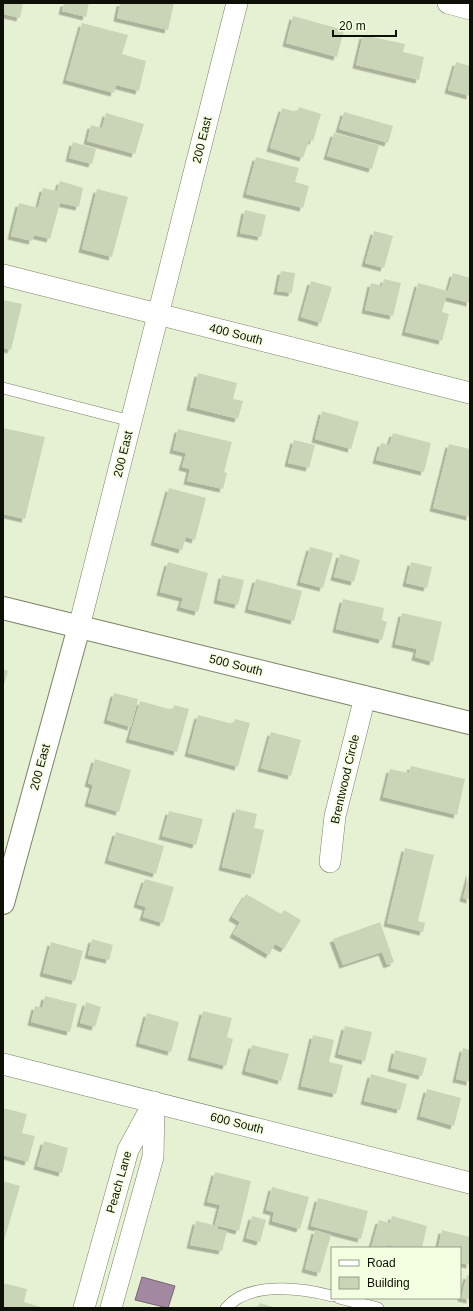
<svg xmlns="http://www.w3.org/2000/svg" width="473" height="1311" viewBox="0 0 473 1311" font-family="Arial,sans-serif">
<defs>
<filter id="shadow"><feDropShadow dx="-3.5" dy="3.5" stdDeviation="0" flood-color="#0004"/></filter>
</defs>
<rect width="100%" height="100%" fill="#e6f1d3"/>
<polygon fill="#a289a1" stroke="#756572" points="142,1277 175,1286 168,1308 135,1300"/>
<g fill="#cad5b7" filter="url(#shadow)">
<polygon points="3,3 23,3 20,18 3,14"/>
<polygon points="64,3 89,3 86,17 62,11"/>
<polygon points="120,3 174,3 168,30 117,18"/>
<polygon points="293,16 344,30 337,57 286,43"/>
<polygon points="82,23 128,35 122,54 146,61 139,91 116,85 114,93 66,80"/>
<polygon points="363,35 405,44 403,52 424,57 419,80 356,65"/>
<polygon points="456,62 470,66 470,96 448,90"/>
<polygon points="299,107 321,114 313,141 309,140 303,158 270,148 282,108 297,112"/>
<polygon points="344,112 393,126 388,143 339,129"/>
<polygon points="106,113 144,124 135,154 87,141 91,125 102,128"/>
<polygon points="334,133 379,145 372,169 327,156"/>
<polygon points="73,142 96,149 92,164 69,158"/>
<polygon points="256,157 299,168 295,182 309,186 303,208 246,194"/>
<polygon points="60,181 83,188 79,207 60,203 50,239 34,235 32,241 11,236 19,203 38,208 43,188 57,191"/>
<polygon points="97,189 128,197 112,257 82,249"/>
<polygon points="245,210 266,215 261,237 240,233"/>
<polygon points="374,231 393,236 384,268 365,263"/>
<polygon points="281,271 295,273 292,293 277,291"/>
<polygon points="453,273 470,278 470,303 446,297 442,312 449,314 442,341 405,332 418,283 448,291"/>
<polygon points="384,279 401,283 393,316 365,310 371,283 382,286"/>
<polygon points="311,281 332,287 321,323 301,317"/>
<polygon points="3,300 22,304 11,350 3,348"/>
<polygon points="198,373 237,383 233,399 243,401 238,419 190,407"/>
<polygon points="322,411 359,422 351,449 315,439"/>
<polygon points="3,428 45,437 25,519 3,514"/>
<polygon points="178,429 232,442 224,472 227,473 223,489 187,481 190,469 182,467 186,453 173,450"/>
<polygon points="393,433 431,443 424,472 376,460 381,443 389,445"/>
<polygon points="294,440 315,445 309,468 288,463"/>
<polygon points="449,444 470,449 470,517 433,508"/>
<polygon points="169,488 206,498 195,540 186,537 182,550 154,542"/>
<polygon points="310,547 333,553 323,588 300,582"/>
<polygon points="340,554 360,560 354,582 334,577"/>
<polygon points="168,562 208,573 198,612 180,607 183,598 160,592"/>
<polygon points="411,562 432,567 427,588 406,583"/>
<polygon points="222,575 244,580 238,605 217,600"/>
<polygon points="256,579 302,591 294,621 248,609"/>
<polygon points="343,599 384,608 382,620 387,622 382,640 336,629"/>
<polygon points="402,613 442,622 433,662 415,657 417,649 395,644"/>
<polygon points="3,669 8,671 3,688"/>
<polygon points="114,693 138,699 131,727 107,720"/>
<polygon points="140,701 173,710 174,705 189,709 177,752 129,739"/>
<polygon points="198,715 233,724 235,719 250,723 238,767 188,753"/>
<polygon points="271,732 301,740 291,776 261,768"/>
<polygon points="95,759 131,770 119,812 88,803 93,785 88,783"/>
<polygon points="411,766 465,779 457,815 383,797 390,769 409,773"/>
<polygon points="236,809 257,814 254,828 264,830 254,875 222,867"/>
<polygon points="169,811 203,819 196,845 162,836"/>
<polygon points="116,832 164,846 156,874 108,860"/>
<polygon points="405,848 434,855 418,921 425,923 423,932 387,923"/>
<polygon points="470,871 470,900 463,898"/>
<polygon points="145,879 174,887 163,923 143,917 146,907 137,904"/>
<polygon points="246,894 281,914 284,910 301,920 284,949 275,944 269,955 233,934 240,922 232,917"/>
<polygon points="380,922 394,962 387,965 382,952 343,965 333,939"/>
<polygon points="92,939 113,945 109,960 88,955"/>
<polygon points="51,942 83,951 75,981 43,973"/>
<polygon points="45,996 77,1004 70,1032 31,1022 35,1006 42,1008"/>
<polygon points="86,1002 101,1007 95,1027 80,1023"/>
<polygon points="203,1011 232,1018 227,1037 233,1039 226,1066 191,1057"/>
<polygon points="147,1013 179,1022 171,1052 139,1043"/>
<polygon points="345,1026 372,1032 365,1061 338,1054"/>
<polygon points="313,1035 334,1040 329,1062 343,1065 336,1094 301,1086"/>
<polygon points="252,1045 289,1054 281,1081 245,1071"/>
<polygon points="463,1048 470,1050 470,1082 456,1079"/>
<polygon points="395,1050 427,1058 422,1076 391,1068"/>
<polygon points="371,1074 407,1084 400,1110 364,1101"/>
<polygon points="427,1089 461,1098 454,1126 420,1116"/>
<polygon points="3,1108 27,1114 22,1133 35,1136 28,1162 3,1155"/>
<polygon points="44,1141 68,1148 62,1173 37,1166"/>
<polygon points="215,1172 251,1181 239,1231 215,1225 220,1205 207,1202"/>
<polygon points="3,1181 20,1186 3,1244"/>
<polygon points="272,1187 309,1197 300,1229 272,1221 274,1212 266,1210"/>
<polygon points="318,1198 368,1211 361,1239 311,1226"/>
<polygon points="252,1216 266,1220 260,1242 246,1238"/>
<polygon points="392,1216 427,1226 422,1248 398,1248 388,1245 387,1248 371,1248 379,1220 390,1223"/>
<polygon points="196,1221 218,1226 217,1229 227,1231 222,1251 190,1245"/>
<polygon points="315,1230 331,1235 320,1273 305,1269"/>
<polygon points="442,1230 470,1237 470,1265 460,1263 460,1248 438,1248"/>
<polygon points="467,1275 470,1276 470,1300 461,1298"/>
<polygon points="3,1283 27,1289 24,1302 44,1308 3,1308"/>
<polygon points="259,1303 277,1308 258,1308"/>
</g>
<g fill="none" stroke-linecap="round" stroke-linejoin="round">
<defs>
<g id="service">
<polyline points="3,388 131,421"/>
<polyline points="339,1298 378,1308"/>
<path d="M226,1308C249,1281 301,1288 332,1296"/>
</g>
<g id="minor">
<polyline points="448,3 470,9"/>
<polyline points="3,275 470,393"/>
<polyline points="79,627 237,3"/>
<polyline points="330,862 335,816 365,697"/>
<polyline points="3,1064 470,1183"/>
<polyline points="84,1308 128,1150 154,1102"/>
<polyline points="111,1308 153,1157 154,1104"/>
</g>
<polyline id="tertiary" points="3,903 79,627"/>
<polyline id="secondary" points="3,608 470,723"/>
</defs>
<use href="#service" stroke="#798367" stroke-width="12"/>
<use href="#minor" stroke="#798367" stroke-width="22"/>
<use href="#tertiary" stroke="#798367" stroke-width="24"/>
<use href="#secondary" stroke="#798367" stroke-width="24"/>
<use href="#service" stroke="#fff" stroke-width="11"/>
<use href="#minor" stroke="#fff" stroke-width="21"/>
<use href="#tertiary" stroke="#fff" stroke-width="22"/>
<use href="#secondary" stroke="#fff" stroke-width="22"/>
</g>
<g text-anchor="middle" stroke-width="3.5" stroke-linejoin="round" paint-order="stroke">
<g font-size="12" fill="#0c1006" stroke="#f3ffe0">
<text transform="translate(202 140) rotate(-76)" y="4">200 East</text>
<text transform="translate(236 334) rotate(14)" y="4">400 South</text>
<text transform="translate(123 454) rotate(-76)" y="4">200 East</text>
<text transform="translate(236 665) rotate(14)" y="4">500 South</text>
<text transform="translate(40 767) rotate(-75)" y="4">200 East</text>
<text transform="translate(345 779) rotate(-77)" y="4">Brentwood Circle</text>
<text transform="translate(237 1123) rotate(14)" y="4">600 South</text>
<text transform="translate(119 1182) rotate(-74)" y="4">Peach Lane</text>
</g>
</g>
<rect width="473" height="1311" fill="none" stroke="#0c1006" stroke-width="8"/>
<rect x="331" y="1247" width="130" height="52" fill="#f3ffe0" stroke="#979f89"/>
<rect x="339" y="1260" width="20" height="6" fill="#ffffff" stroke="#979f89"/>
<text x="367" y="1267" font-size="12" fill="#0c1006">Road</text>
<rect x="339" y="1277" width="20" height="12" fill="#cad5b7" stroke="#979f89"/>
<text x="367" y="1287" font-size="12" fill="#0c1006">Building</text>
<path d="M333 30v6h63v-6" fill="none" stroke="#0c1006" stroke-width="2"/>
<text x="339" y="30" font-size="12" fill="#0c1006" stroke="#f3ffe0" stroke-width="3" paint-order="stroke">20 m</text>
</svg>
